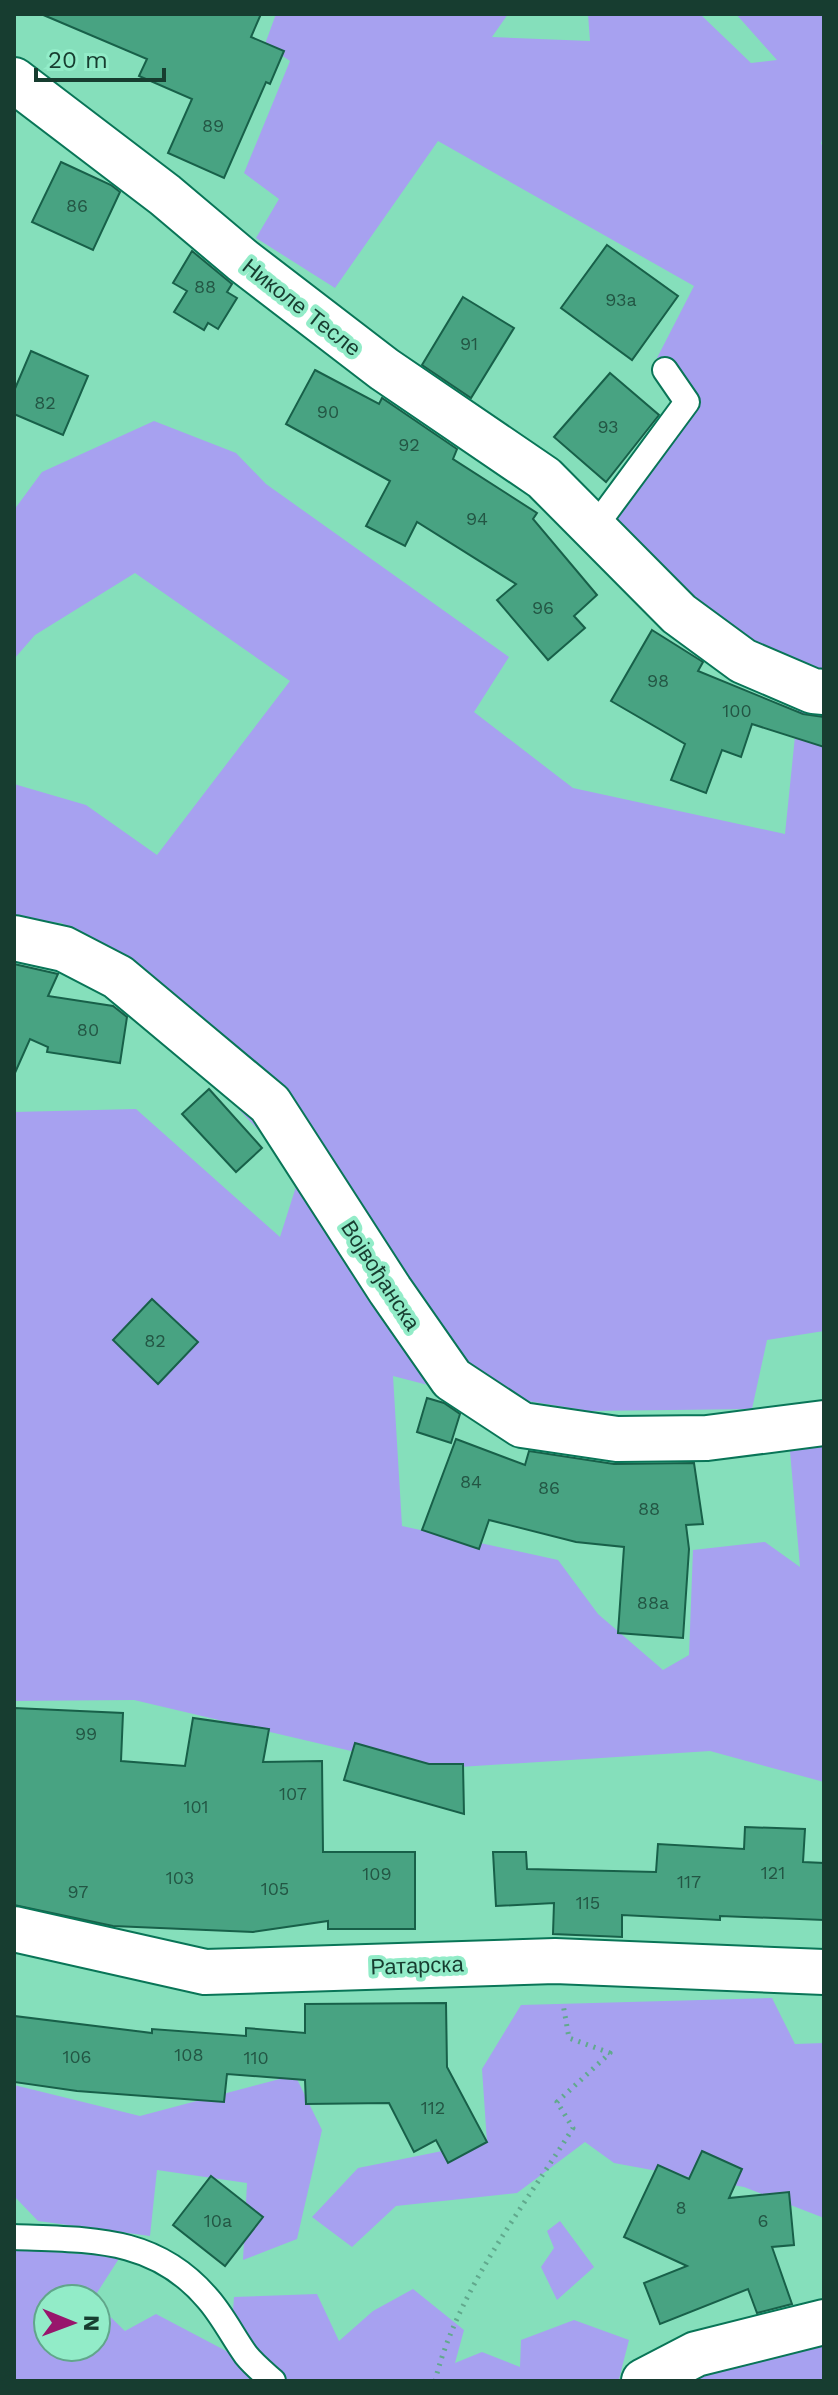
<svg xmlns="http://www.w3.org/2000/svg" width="838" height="2395" viewBox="0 0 838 2395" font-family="'Work Sans',sans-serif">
<rect width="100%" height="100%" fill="#85dfbb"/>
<g fill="#a7a1f0">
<polygon points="276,14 508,14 492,37 590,41 588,14 700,14 751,63 777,60 736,14 824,14 824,130 821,144 824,146 824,677 731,635 599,528 687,403 657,358 694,286 438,141 335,288 256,238 279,199 244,173 290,61 265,44"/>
<polygon points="154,421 236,453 266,484 509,657 474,712 573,788 785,834 798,707 824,713 824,1331 767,1340 752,1409 589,1411 424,1384 393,1376 402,1526 558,1560 598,1614 663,1670 689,1655 693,1550 765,1542 800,1567 790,1451 824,1445 824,1782 710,1751 428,1769 134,1700 14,1701 14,1112 136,1109 280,1237 300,1174 62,923 14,920 14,784 86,805 157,855 290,681 135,573 35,635 14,659 14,510 42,472"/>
<polygon points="772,1998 795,2044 824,2043 824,2218 744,2187 614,2163 585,2142 517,2193 396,2206 352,2247 312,2217 358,2168 487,2142 482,2069 521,2005"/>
<polygon points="295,2075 322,2130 297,2239 243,2260 247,2183 157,2170 150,2236 38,2221 14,2196 14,2085 140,2116"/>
<polygon points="560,2221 594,2267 557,2300 541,2267 554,2248 547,2231"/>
<polygon points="14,2249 120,2257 93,2299 48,2299 48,2347 96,2347 96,2303 125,2331 156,2314 230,2353 234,2297 317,2294 339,2341 373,2311 413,2289 464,2330 455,2363 482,2352 520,2367 521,2340 574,2320 629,2340 619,2379 615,2381 80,2381 76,2379 71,2381 14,2381"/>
<polygon points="824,2337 824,2381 676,2381"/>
</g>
<g fill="#48a382" stroke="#186049" stroke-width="2">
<polygon points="41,14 261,14 251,37 284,51 270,84 266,82 224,178 168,153 192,99 139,76 147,59"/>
<polygon points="61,162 111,185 120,192 93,250 32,222"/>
<polygon points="607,245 678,296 632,360 561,308"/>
<polygon points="192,251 232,284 227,292 237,298 218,329 208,323 204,330 174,312 187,291 173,283"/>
<polygon points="463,297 514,328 471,398 422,365"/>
<polygon points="31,351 88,376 63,435 14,414 14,391"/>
<polygon points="315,370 379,404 382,398 457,449 453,459 537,513 533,519 597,595 574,616 585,628 548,660 497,600 516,584 417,522 405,546 366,526 390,481 286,424"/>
<polygon points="610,373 659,415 606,482 554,437"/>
<polygon points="652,630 703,662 698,671 803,714 824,717 824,747 752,724 741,757 722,750 706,793 671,780 685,744 611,701"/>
<polygon points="14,964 58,974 48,996 113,1006 127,1017 120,1063 47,1052 48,1047 30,1039 14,1075"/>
<polygon points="209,1089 262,1148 236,1172 182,1114"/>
<polygon points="152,1299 198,1342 158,1384 113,1340"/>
<polygon points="427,1398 444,1403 460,1414 451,1443 417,1432"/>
<polygon points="456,1439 525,1465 529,1451 614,1464 694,1463 703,1524 686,1525 689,1549 683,1638 618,1633 624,1547 576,1542 489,1520 479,1549 422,1530"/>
<polygon points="14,1708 123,1713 121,1761 185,1766 193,1718 269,1729 263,1762 322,1761 323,1852 415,1852 415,1929 328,1929 328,1921 253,1932 113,1926 14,1905"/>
<polygon points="355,1743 429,1764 463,1764 464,1814 344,1780"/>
<polygon points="745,1827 805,1829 803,1862 824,1863 824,1920 720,1916 720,1920 622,1915 622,1937 553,1934 554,1903 496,1906 493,1852 526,1852 527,1869 656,1872 658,1844 744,1849"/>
<polygon points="446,2003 447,2067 487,2142 448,2163 436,2140 414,2152 389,2103 306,2104 305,2080 227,2074 224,2102 77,2091 14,2082 14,2016 152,2033 152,2029 246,2036 246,2028 305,2033 305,2004"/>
<polygon points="702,2151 742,2169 729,2198 789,2192 794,2245 772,2247 792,2304 757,2313 748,2289 660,2324 644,2283 687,2266 624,2237 658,2165 689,2179"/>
<polygon points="211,2176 263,2217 225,2266 173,2225"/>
</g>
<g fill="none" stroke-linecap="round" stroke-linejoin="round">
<defs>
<g id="lane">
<polyline points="594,528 687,402 665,370"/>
<path d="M14,2237C89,2240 155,2236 208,2299C223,2316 233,2337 246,2355C254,2365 264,2373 273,2381"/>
</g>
<g id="street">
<polyline points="14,80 165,195 242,260 384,369 544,478 679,614 743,661 813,691 824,692"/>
<polyline points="14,938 64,949 118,977 270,1104 390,1290 452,1379 522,1425 617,1439 707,1438 824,1423"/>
</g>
<g id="secondary">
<polyline points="14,1929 205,1972 555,1961 824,1972"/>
<polyline points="644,2381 696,2354 824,2322"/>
</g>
</defs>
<use href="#lane" stroke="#097557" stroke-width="28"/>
<use href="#street" stroke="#097557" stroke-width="48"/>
<use href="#secondary" stroke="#097557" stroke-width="48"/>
<path stroke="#61a98d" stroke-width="5" stroke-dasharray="2 6" stroke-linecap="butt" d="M435,2381C458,2289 523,2208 573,2128L557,2102L610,2053L569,2038L563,2004"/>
<use href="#lane" stroke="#fff" stroke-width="24"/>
<use href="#street" stroke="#fff" stroke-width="44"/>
<use href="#secondary" stroke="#fff" stroke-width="44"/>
</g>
<g text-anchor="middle" stroke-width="8" stroke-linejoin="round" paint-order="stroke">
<g font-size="18" fill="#235644">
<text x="213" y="132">89</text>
<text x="77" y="212">86</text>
<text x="205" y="293">88</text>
<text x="621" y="306">93a</text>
<text x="469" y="350">91</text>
<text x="45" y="409">82</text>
<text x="328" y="418">90</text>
<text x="608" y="433">93</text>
<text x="409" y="451">92</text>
<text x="477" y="525">94</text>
<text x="543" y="614">96</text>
<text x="658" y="687">98</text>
<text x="737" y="717">100</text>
<text x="88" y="1036">80</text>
<text x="155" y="1347">82</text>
<text x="471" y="1488">84</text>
<text x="549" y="1494">86</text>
<text x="649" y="1515">88</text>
<text x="653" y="1609">88a</text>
<text x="86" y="1740">99</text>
<text x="293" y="1800">107</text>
<text x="196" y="1813">101</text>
<text x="773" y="1879">121</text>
<text x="377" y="1880">109</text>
<text x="180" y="1884">103</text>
<text x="689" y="1888">117</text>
<text x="275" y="1895">105</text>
<text x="78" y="1898">97</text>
<text x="588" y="1909">115</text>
<text x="189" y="2061">108</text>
<text x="77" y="2063">106</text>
<text x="256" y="2064">110</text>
<text x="433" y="2114">112</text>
<text x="681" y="2214">8</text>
<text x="218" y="2227">10a</text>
<text x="763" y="2227">6</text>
</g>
<g font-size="22" fill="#173d30" stroke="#92ecc8">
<text transform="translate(302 307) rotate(38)" y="8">Николе Тесле</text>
<text transform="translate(381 1275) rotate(57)" y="8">Војвођанска</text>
<text transform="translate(417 1965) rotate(-2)" y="8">Ратарска</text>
</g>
</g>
<rect width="838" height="2395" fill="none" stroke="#173d30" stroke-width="32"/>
<g transform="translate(72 2323) rotate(91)"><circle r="38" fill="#92ecc8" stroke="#61a68b" stroke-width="2"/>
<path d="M0-6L14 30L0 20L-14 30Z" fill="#98166c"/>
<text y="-12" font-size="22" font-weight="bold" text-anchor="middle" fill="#173d30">N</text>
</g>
<path d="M36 68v12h128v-12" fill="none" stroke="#173d30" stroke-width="4"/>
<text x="48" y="68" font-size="24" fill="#173d30" stroke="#92ecc8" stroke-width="6" paint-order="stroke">20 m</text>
</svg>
